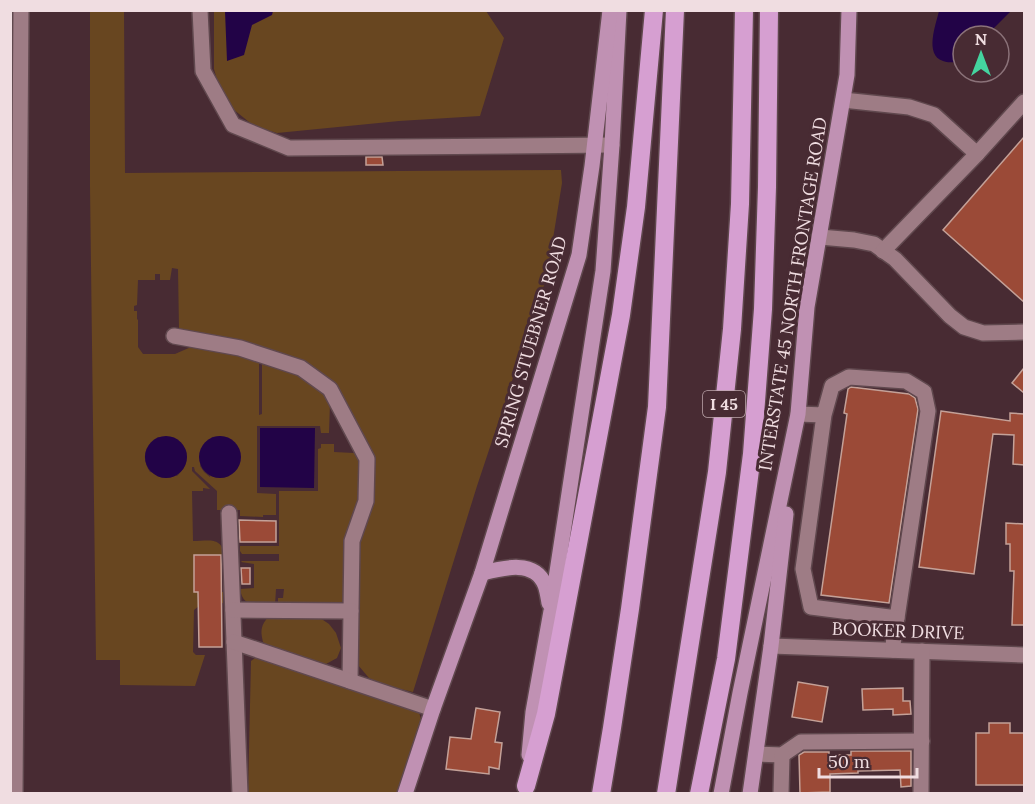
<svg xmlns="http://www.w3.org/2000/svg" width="1035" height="804" viewBox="0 0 1035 804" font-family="Lora,serif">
<rect width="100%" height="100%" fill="#482b33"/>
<g fill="#684620" fill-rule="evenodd">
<path d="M90,11H124L125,173L561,170L562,183L547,276L477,486L413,692L384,685L369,678L358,665L356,640V542L372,493L337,392L276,354L179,329L178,269L172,268L170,280H160V274H155V280H138L137,305L134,306V311H137V319L138,320V347L143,354H175L191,347L239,352L259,358V415L262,414V359L298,370L326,392L330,403L329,433H321L320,426H257V493L276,494V515H263V517L240,516V510H217V491L195,471L194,467H192V471L210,489L203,488V491H192L193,541C208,541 222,536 224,555H194V591L223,592V603L199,606L194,610L193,652L196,655H205L195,686L120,685V660H96L90,187ZM219,436L226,437L210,477L204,472L200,466L212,437ZM158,437L186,450C188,461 185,468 177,476L150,472C141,459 144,445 158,437Z"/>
<polygon points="214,11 486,11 504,38 480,116 399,121 277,133 254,126 223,101 214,69"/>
<path d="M321,444H334V452L354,453L362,460V496L346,600L339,605H278V598H283L284,589H276L275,605C259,605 243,609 240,589L254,588V564L241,562L242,561H279V554H242L240,551V546H279V491H318V449L321,448Z"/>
<path d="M269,616L320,618L329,624L336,633L341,648L337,658L326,664L316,663L271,647L263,642C260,630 261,625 269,616Z"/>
<polygon points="255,658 260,658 419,712 422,723 398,793 248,794 251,661"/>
</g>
<g fill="#220347">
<polygon points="225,11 273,11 272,15 252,25 244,55 227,61"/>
<path d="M939,11V10L1011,11L986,36H963V58L958,63C954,62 947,63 943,61C924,55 936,24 939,11Z"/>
<polygon points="260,428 315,428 314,488 260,487"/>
<circle cx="166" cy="457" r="21"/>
<circle cx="220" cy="457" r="21"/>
</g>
<g fill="#9b4a37" stroke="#c4a198" stroke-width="1.5">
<polygon points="1024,137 1024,302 943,230"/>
<polygon points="366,157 382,157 383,165 366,165"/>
<polygon points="1024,368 1024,393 1012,383"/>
<polygon points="851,387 909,394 915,398 918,409 889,603 821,595 847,414 844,413 848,389"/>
<polygon points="941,411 1010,421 1010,413 1024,414 1024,465 1013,464 1014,435 993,434 974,574 919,567"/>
<polygon points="239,520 276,521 276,542 240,542"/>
<polygon points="1006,523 1024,524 1024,625 1012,625 1014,571 1010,571 1010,544 1006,544"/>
<polygon points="194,555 221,555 222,647 199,647 198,592 194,592"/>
<polygon points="241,568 250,568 250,584 242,584"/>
<polygon points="798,682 828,687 822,722 792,717"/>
<polygon points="903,688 903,701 910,701 911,714 893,715 893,709 863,710 862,689"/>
<polygon points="476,708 500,712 495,742 502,743 499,769 489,767 489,774 446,769 450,737 471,739"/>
<polygon points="989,723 1010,723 1010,733 1024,733 1024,785 976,785 976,733 989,733"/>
<polygon points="851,751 911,751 911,786 901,787 900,770 858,771 858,773 830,774 830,792 800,793 799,755 804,752 829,752 829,755 851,755"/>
</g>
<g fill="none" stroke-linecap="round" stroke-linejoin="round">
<defs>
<g id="minor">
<polyline points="200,10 203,71 233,125 289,148 612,145"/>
<polyline points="843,100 909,107 934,115 977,154"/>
<polyline points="820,237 854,240 874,244 895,259 950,316 964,327 983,333 1024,332"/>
<polyline points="883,251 977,154 1024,102"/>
<polyline points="174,336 240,348 301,368 330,389 367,459 366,501 352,541 350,681"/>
<polyline points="798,414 824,415 832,386 849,377 906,381 924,392 928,411 897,618 811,607 803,569 824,415"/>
<polyline points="229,513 240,794"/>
<polyline points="233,610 351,611"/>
<polyline points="234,642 433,709"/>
<polyline points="771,646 1024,655"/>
<polyline points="893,650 894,630 897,618"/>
<polyline points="756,754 782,755 801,742 922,741"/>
<polyline points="15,794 21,10"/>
<polyline points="781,794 782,755"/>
<polyline points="921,794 922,651"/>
</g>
<g id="major">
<path d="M482,573C502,568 535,559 545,585C547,590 548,597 549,603"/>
<polyline points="529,755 533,712 551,611 603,271 612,145 619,10"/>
<polyline points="405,794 433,709 482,573 579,255 592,166 610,10"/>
<polyline points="721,794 740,693 798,414 807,307 847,75 849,10"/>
<polyline points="750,794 771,646 786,514"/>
</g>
<g id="highway">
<polyline points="526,786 546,714 621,315 636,207 654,10"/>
<polyline points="601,794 612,728 630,609 657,407 675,10"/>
<polyline points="666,794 717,472 732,329 740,204 744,10"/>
<polyline points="699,794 726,659 752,454 763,309 767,187 769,10"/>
</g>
</defs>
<use href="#minor" stroke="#60484e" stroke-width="18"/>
<use href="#major" stroke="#60484e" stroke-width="18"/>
<use href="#highway" stroke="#60484e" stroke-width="21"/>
<use href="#minor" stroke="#9e7c85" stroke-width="15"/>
<use href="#major" stroke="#c091b3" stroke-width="15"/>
<use href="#highway" stroke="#d69fd1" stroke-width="18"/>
</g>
<g text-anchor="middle" stroke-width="6" stroke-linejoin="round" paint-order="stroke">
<rect fill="#482b33" stroke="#bea8ad" stroke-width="1.5" x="703" y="391" width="42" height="26" rx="4.5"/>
<g font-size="16" font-weight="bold" fill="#f0dde1">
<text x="724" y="410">I 45</text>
</g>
<g font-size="18" fill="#f0dde1" stroke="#482b33">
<text transform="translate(793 294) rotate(-81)" y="6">INTERSTATE 45 NORTH FRONTAGE ROAD</text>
<text transform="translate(531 342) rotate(-74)" y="6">SPRING STUEBNER ROAD</text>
<text transform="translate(898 631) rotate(2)" y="6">BOOKER DRIVE</text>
</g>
</g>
<rect width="1035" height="804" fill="none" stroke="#f0dde1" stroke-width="24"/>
<g transform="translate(981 54)"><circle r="28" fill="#482b33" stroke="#8b7279" stroke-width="1.5"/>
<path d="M0-4.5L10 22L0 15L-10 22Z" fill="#44d49f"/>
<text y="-9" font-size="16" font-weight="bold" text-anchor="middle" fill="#f0dde1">N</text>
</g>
<path d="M819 768v9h98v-9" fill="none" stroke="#f0dde1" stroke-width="3"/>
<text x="828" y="768" font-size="18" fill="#f0dde1" stroke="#482b33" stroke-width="4.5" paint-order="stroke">50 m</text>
</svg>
